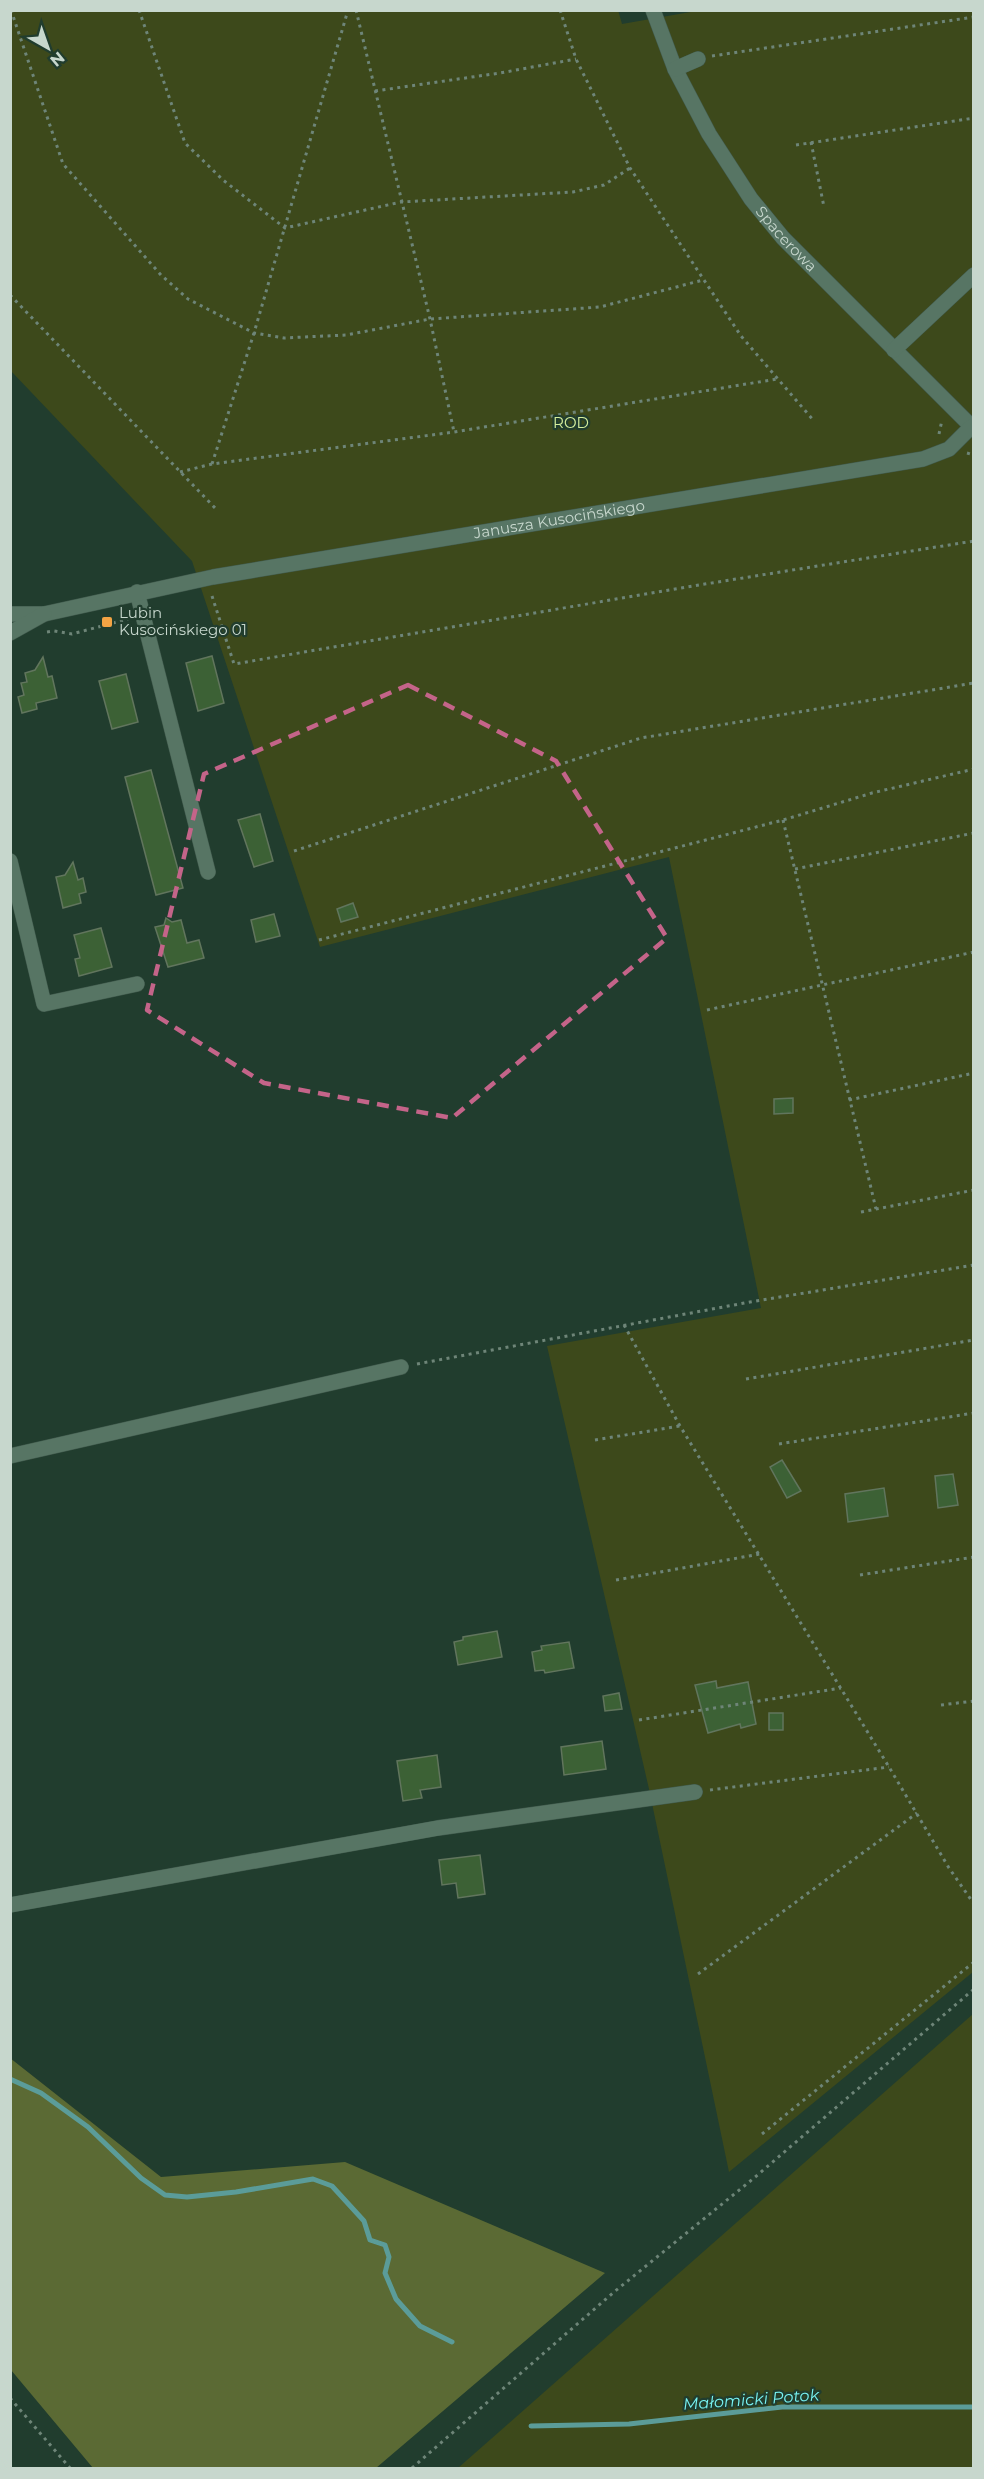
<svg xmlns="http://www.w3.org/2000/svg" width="984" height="2479" viewBox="0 0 984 2479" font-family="Montserrat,sans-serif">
<rect width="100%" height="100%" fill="#213d2e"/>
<g fill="#3d491b">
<polygon points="618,10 622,24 702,10 973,11 973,1972 729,2172 649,1789 547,1346 761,1308 669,857 320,947 192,561 11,371 11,11"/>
<polygon points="973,2014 973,2468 458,2468"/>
</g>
<polygon fill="#5b6a34" points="10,2058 161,2177 345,2162 605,2273 376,2468 93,2468 11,2370"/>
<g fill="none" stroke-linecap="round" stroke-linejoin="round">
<g stroke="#5b9c99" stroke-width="5">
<polyline points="10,2079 41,2093 88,2127 141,2178 165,2195 187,2197 236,2192 313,2179 332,2186 364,2221 370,2240 385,2245 389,2257 385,2273 396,2299 420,2326 452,2342"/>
<polyline points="531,2426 629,2424 782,2407 974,2407"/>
</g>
</g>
<g fill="#3c6135" stroke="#61755d" stroke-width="1.5">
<polygon points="212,656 224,703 198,711 186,663"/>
<polygon points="43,657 48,677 52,676 57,698 36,703 37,709 22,713 18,697 24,695 21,683 27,682 25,673 35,670"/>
<polygon points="126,674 138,722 112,729 99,681"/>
<polygon points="151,770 183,888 156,895 125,777"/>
<polygon points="260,814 273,861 254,867 238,820"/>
<polygon points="73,862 78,880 83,878 86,892 79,894 81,903 63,908 56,877 65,875"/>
<polygon points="353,903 358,917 341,922 337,909"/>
<polygon points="274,914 280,936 256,942 251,920"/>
<polygon points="166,918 172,922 181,920 187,943 199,940 204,958 168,967 155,927 164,925"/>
<polygon points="101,928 112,967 79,976 75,959 80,958 74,935"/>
<polygon points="793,1098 793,1113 774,1114 774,1099"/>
<polygon points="782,1460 801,1491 787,1498 770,1467"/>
<polygon points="953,1474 958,1505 938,1508 935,1476"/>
<polygon points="884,1488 888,1516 848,1522 845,1494"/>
<polygon points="497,1631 502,1657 458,1665 454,1642 463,1640 463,1637"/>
<polygon points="569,1642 574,1668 545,1673 544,1670 535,1671 532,1652 542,1650 541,1646"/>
<polygon points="716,1681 717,1688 748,1682 756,1724 741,1728 740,1724 708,1733 695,1685"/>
<polygon points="619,1693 622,1709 605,1711 603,1696"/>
<rect x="769" y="1713" width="14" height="17"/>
<polygon points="602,1741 606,1769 564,1775 561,1747"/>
<polygon points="437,1755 441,1787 420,1790 422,1798 403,1801 397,1761"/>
<polygon points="480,1855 485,1894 458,1898 456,1883 442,1885 439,1860"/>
</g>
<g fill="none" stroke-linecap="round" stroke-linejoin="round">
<defs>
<g id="minor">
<path id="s1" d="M653,10L675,69L709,134L751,199L783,238L974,429"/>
<polyline points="675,69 698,59"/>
<polyline points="894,350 974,275"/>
<polyline points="137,592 208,872"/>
<path id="s2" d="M10,614H44L213,577L923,459L949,449L971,427"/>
<polyline points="10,633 44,614"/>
<polyline points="10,861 44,1004 137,984"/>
<polyline points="10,1456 401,1367"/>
<polyline points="10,1905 438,1828 695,1792"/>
</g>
</defs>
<use href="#minor" stroke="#415a4d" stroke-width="16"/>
<g stroke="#6e8578" stroke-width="3" stroke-dasharray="3 4.5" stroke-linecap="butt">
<polyline points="11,10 63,164 161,275 188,299 254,333 284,338 346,335 430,319 600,307 703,280"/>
<polyline points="139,10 185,143 223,180 285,228 401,202 573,192 604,185 630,168"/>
<polyline points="356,10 430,319 454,432"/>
<polyline points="560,10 576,59 630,168 741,336 814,421"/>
<polyline points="712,56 974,17"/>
<polyline points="375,91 500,73 576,59"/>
<polyline points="811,142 824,207"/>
<polyline points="796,145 974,118"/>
<polyline points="10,295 217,510"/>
<polyline points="939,434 942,420"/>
<polyline points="967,453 974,455"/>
<polyline points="212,464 254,333 348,10"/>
<polyline points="180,472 212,464 454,432 777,379"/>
<polyline points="212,596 234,664 699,585 974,541"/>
<polyline points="47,632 54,631 72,634 128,619"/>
<polyline points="783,820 876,1209"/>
<polyline points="294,851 641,738 974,683"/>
<polyline points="795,869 974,833"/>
<polyline points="319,940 783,820 872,793 974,769"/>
<polyline points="707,1010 974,952"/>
<polyline points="849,1100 974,1073"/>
<polyline points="861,1212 974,1190"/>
<polyline points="624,1325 680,1426 889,1767 949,1868 974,1904"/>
<polyline points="417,1364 750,1302 974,1265"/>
<polyline points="746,1379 974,1340"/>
<polyline points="595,1440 680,1426"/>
<polyline points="779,1444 974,1413"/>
<polyline points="860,1575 974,1557"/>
<polyline points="616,1580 760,1554"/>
<polyline points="941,1705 974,1701"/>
<polyline points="639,1720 841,1688"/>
<polyline points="710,1790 889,1767"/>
<polyline points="698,1974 917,1813"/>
<polyline points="762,2134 974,1962"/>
<polyline points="10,2398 70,2468"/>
<polyline points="412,2468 614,2292 754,2178 974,1989"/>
</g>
<use href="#minor" stroke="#577564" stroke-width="15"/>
</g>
<path fill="none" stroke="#c46489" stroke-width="4.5" stroke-dasharray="12 8" stroke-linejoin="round" d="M408,685L556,761L667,938L452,1118L264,1083L147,1010L204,774Z"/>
<rect fill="#f4a444" stroke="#213d2e" stroke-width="2" x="101" y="616" width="12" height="12" rx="3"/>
<g text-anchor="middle" stroke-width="4.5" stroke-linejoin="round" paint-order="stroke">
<g font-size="15" fill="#c7d7cd" stroke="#213d2e">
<text dy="5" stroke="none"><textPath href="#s1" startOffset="267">Spacerowa</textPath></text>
<text dy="5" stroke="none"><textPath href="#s2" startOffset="558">Janusza Kusocińskiego</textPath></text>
</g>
<g font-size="15" fill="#d6ef9c" stroke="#213d2e">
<text x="571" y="428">ROD</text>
</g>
<g font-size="15" fill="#c7d7cd" stroke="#213d2e" text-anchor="start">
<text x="119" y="618">Lubin<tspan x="119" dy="17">Kusocińskiego 01</tspan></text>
</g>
<g font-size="16" font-style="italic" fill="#78f3f3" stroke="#213d2e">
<text transform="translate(751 2399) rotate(-4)" y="6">Małomicki Potok</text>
</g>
</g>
<rect width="984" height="2479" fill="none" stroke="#c7d7cd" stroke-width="24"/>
<g transform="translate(48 48) rotate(140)" stroke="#213d2e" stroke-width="4.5" paint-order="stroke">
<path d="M0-4.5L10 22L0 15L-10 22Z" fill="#c7d7cd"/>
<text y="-9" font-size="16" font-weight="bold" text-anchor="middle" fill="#c7d7cd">N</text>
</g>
</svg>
